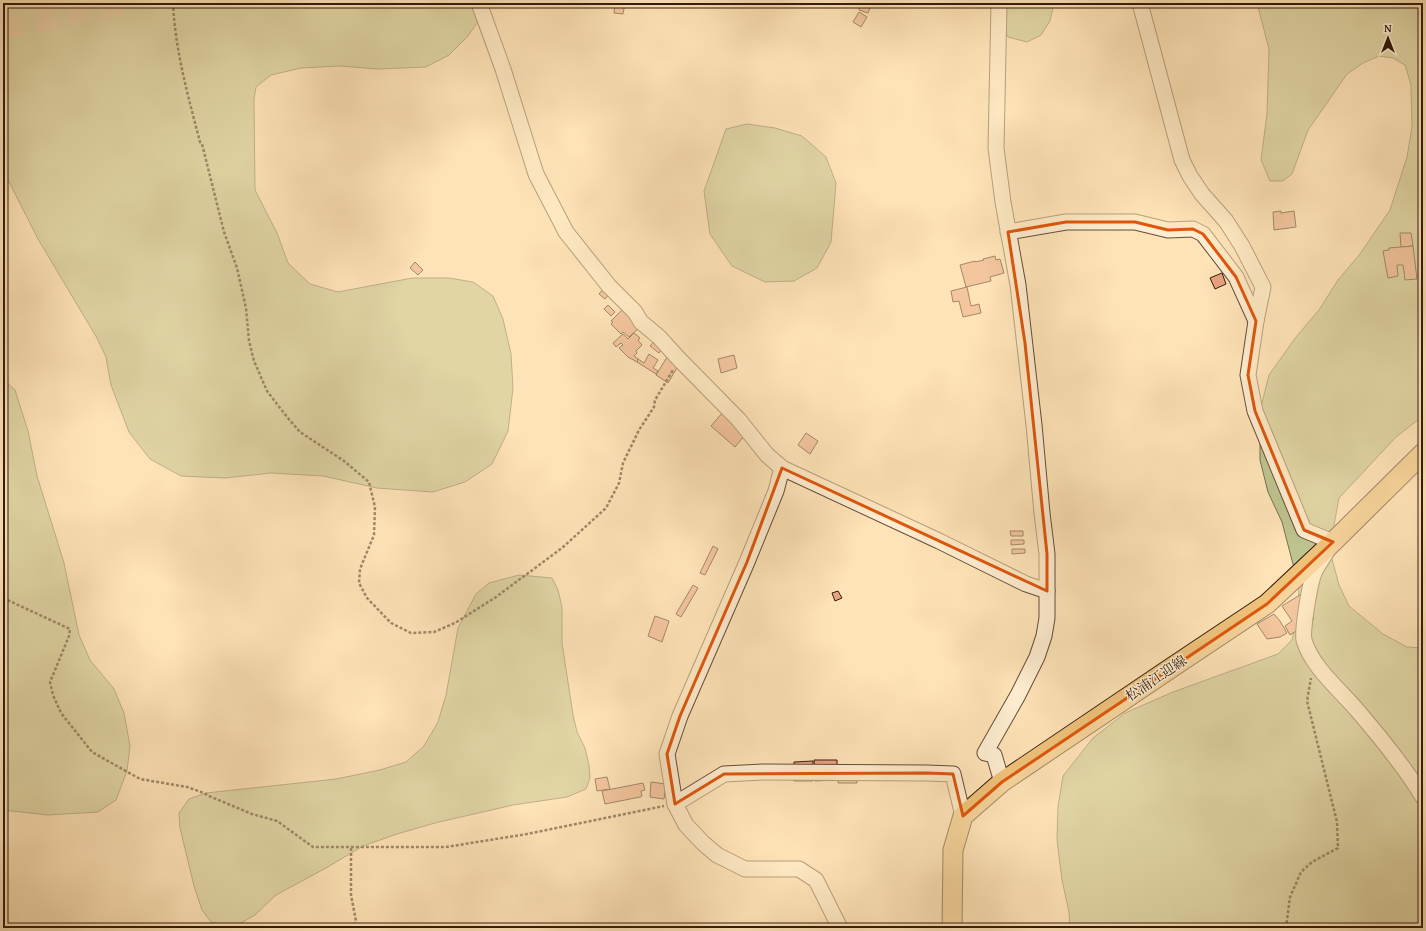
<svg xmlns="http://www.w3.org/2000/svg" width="1426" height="931" viewBox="0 0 1426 931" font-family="'Gentium Book Plus','Noto Serif JP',serif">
<rect width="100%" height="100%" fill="#fee3b6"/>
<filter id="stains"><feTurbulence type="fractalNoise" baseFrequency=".005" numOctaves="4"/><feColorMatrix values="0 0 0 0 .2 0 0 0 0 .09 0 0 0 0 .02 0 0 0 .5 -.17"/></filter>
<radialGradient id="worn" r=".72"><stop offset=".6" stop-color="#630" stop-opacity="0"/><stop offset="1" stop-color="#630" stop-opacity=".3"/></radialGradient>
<g fill="#bec48f" stroke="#786f4e">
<polygon points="3,3 497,3 489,6 468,36 449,55 426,67 378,69 340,66 301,68 271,75 256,87 254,99 255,190 277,233 288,263 310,284 338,292 412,278 449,278 473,282 493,296 503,319 511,354 513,388 508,431 492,464 465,482 433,492 377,488 323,476 271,473 225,478 181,476 150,459 129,432 111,385 106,357 97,338 38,239 3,170"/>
<polygon points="997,3 1054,3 1050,21 1041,35 1027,42 1008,37 999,17"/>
<polygon points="1257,3 1423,3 1423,416 1396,437 1339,498 1333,531 1332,559 1339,585 1349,606 1383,634 1407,647 1423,648 1423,928 1070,928 1069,912 1062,880 1057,840 1058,806 1063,776 1093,738 1125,713 1173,692 1278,654 1292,640 1297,619 1299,587 1282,522 1268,492 1260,460 1260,411 1269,375 1296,337 1319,310 1338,280 1360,254 1390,210 1407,157 1412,127 1411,85 1405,65 1393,58 1379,56 1363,63 1347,74 1308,130 1292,174 1283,181 1270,181 1261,160 1267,114 1269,49"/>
<polygon points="747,124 775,128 802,136 826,157 836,183 831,242 817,268 794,281 765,282 732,266 710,234 704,191 726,129"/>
<polygon points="3,379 15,390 28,431 37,476 64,563 79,635 90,660 114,689 124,713 130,746 127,771 116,800 98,812 48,815 3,810"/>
<polygon points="519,575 552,578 558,590 562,607 562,643 573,715 577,732 585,748 589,765 590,778 586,789 567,797 513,805 435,823 397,834 363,846 326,868 276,895 255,915 232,928 211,922 202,910 194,886 180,828 179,813 189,799 206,793 336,779 380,770 406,762 424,746 438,722 446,695 458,628 476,594 489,583"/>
</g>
<g fill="#e9a381" stroke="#321a0d">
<polygon points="615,3 625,3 623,14 614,13"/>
<polygon points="861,3 872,3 868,13 859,10"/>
<polygon points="859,12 867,17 861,27 853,22"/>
<polygon points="1281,211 1281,213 1294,211 1296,227 1274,230 1273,212"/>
<polygon points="1400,233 1411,233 1413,246 1401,247"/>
<polygon points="1413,246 1417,279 1405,280 1403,265 1397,265 1398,276 1388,278 1383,251 1389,250 1389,248"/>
<polygon points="995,256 996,260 1000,259 1004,273 990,277 991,281 966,287 960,265 975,261 975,262 984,260 983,259"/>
<polygon points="415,262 423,270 418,275 410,268"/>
<polygon points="1222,273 1226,284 1215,289 1210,278"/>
<polygon points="967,287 971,306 979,304 981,313 963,317 959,301 953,302 951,291"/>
<polygon points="604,288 610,293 605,299 599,294"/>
<polygon points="608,305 615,312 611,316 604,309"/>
<polygon points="623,309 639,328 629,337 623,332 621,334 611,324 613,322 611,321"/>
<polygon points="634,333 640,338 638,340 642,345 636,351 637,353 634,356 638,359 637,362 628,357 619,348 623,345 621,343 616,347 613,343 623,334 628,339"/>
<polygon points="658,337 666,344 659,353 650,346"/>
<polygon points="649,354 658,360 653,368 658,371 656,374 637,362 638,359 644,363"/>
<polygon points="669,354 681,361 668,383 656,375"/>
<polygon points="734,355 737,368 721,373 718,359"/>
<polygon points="723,412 745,435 735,447 711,426"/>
<polygon points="806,433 818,441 810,454 798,445"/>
<polygon points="1010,531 1023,531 1023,536 1011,536"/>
<polygon points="1011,540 1024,540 1024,544 1011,545"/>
<polygon points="713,546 718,549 705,575 700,573"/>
<polygon points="1012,549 1025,549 1025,553 1012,554"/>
<polygon points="693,585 698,588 681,617 676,614"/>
<polygon points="1308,590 1311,615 1314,619 1290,635 1285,626 1292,621 1282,606"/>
<polygon points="838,591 842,598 835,601 832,593"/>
<polygon points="1274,614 1280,621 1287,633 1280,637 1267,639 1257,624"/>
<polygon points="655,616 669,621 662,642 648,636"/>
<polygon points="814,760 837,760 837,780 815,781"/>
<polygon points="813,761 813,781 794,781 794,762"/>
<polygon points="857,773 857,783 838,783 838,774"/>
<polygon points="607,777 610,789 597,791 595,779"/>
<polygon points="651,782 666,784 664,799 650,797"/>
<polygon points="643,783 645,790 641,791 642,796 640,797 605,804 602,791"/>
</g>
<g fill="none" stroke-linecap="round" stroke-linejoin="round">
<polyline stroke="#d5bb94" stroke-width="22" stroke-dasharray="22 11" stroke-linecap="butt" points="3,28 131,3"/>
<defs>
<g id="minor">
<polyline points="479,3 503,69 536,174 566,232 609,286 635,312 641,322 659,337 679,359 739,420 767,455 782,468 939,541 1026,584 1047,591"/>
<polyline points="999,3 996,148 1003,202 1018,285 1034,425 1042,513 1047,554 1047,618 1044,636 1037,657 1018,695 985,753 994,755 1002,782"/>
<path d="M1140,3L1182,160L1190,176L1202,194L1226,221L1242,246L1263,287L1256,321L1248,375L1255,411L1304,530L1333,542C1327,552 1320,561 1315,571C1310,581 1302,630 1304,640C1311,666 1340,690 1357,710C1381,738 1404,766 1423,797"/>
<polyline points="1008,232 1066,222 1135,222 1168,230 1193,229 1203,234 1236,277 1256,321"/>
<polyline points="782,468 776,491 747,562 680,716 667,754 675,804 686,825 703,843 717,855 745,869 799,869 816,880 840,928"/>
<polyline points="675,804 724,774 763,772 927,773 953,774 963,816"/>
</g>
<polyline id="major" points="952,928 953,850 963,816 1002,782 1174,666 1267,604 1333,542 1423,453"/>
</defs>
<use href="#minor" stroke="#654c37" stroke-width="17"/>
<use href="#major" stroke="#321a0d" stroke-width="21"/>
<g stroke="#321a0d" stroke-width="2.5" stroke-dasharray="3 2" stroke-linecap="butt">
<path d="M173,3C175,50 188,96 200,142L202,144L224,232L237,268L246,308L249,341L254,361L267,391L287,417L300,432L344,461L369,482L375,507L374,535L360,569L359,583L367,598L391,623L411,633L434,632L455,623L496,597L562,548L606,508L619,483L623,463L639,430L654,407L655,400L673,370"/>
<polyline points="3,598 70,629 69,636 60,658 50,682 53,695 61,713 92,752 140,779 187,787 204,793 209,796 252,814 277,821 313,847 446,847 527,834 664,806"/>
<polyline points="351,848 351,895 356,921 353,928"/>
<polyline points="1286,928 1290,897 1301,872 1312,862 1338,848 1337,822 1307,701 1311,678"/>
</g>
<use href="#minor" stroke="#feedd0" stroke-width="15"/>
<use href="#major" stroke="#efc27b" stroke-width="19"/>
</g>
<path d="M0 0H1426V931H0ZM1066,222H1135L1168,230L1193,229L1203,234L1236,277L1256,321L1248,375L1255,411L1304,530L1333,542L1267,604L1002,782L963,816L953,774L927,773L724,774L675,804L667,754L680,716L747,562L782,468L1047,591V554L1025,343L1008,232Z" fill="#fee3b6" fill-opacity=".55" fill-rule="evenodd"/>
<path fill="none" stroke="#df560c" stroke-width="3" stroke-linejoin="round" d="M1066,222H1135L1168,230L1193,229L1203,234L1236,277L1256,321L1248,375L1255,411L1304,530L1333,542L1267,604L1002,782L963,816L953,774L927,773L724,774L675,804L667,754L680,716L747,562L782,468L1047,591V554L1025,343L1008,232Z"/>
<g text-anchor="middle" stroke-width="3" stroke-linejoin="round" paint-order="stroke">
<g font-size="14" fill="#321a0d" stroke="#feedd0">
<text transform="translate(1156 678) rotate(-34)" y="5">松浦江迎線</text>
</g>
</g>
<rect width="1426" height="931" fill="none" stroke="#fee3b6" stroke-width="16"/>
<rect x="4" y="4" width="1418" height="923" fill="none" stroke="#321a0d" stroke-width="2"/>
<rect x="8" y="8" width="1410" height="915" fill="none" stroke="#321a0d"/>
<g transform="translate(1388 38)" stroke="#feedd0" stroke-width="3" paint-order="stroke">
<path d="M0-3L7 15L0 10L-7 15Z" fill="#321a0d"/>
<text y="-6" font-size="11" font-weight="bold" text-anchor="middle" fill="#321a0d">N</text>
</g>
<rect width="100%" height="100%" filter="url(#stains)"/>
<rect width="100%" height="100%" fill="url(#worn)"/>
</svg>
